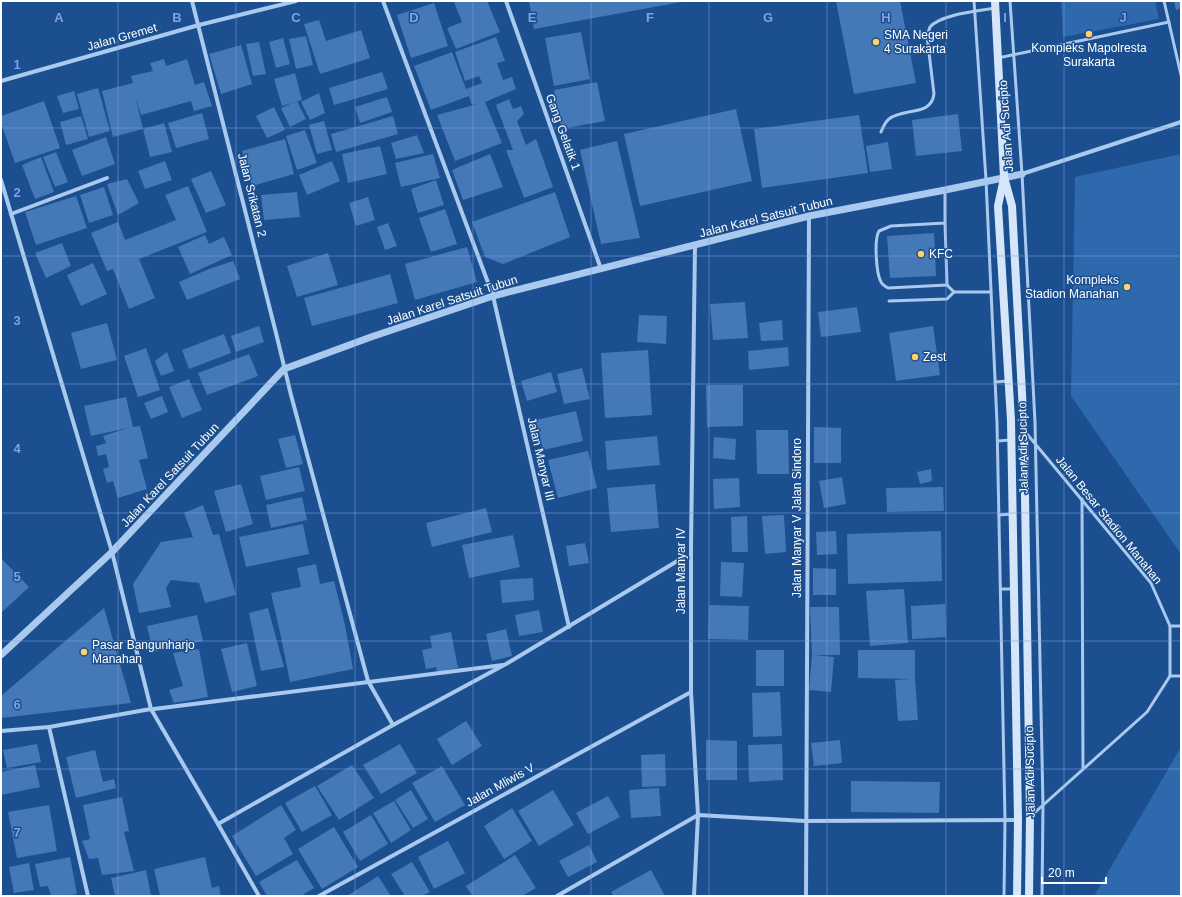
<svg xmlns="http://www.w3.org/2000/svg" width="1182" height="897" viewBox="0 0 1182 897" font-family="Arial,sans-serif">
<rect width="100%" height="100%" fill="#1b4f8f"/>
<g fill="#2e69ad">
<polygon points="1061,1 1155,1 1159,19 1063,37"/>
<polygon points="1181,154 1181,554 1071,396 1075,177"/>
<polygon points="1181,747 1181,896 1094,896"/>
</g>
<g fill="#4478b7">
<polygon points="457,1 487,1 500,32 456,49 447,28 462,22 454,2"/>
<polygon points="529,1 681,1 681,2 534,29"/>
<polygon points="836,1 900,1 916,83 854,94"/>
<polygon points="1174,1 1181,1 1181,8 1176,10"/>
<polygon points="434,3 448,46 411,58 397,15"/>
<polygon points="319,20 326,41 361,30 370,58 320,74 304,24"/>
<polygon points="581,32 590,79 554,86 545,38"/>
<polygon points="306,36 313,65 296,69 289,39"/>
<polygon points="496,37 505,61 497,63 503,80 512,77 516,89 485,102 502,143 455,161 437,115 481,103 472,105 469,96 431,110 414,66 452,52 466,89 482,83 479,76 465,81 455,52"/>
<polygon points="283,38 290,64 276,68 269,42"/>
<polygon points="259,42 266,74 253,76 246,44"/>
<polygon points="241,45 252,84 221,94 209,54"/>
<polygon points="164,59 166,66 187,59 195,85 204,82 212,106 194,111 191,101 141,115 135,95 143,129 113,137 102,91 133,83 131,76 153,71 150,63"/>
<polygon points="382,72 388,89 334,105 329,88"/>
<polygon points="295,73 302,100 282,106 274,79"/>
<polygon points="597,82 605,121 561,129 554,90"/>
<polygon points="98,88 110,131 89,137 77,94"/>
<polygon points="74,91 79,109 63,113 57,96"/>
<polygon points="319,93 325,113 310,120 301,102"/>
<polygon points="387,97 392,112 360,123 355,107"/>
<polygon points="509,99 513,109 521,106 524,114 517,121 526,145 536,139 553,187 524,198 506,150 513,150 496,105"/>
<polygon points="44,101 60,148 15,163 1,123 1,116"/>
<polygon points="297,101 306,119 290,127 281,108"/>
<polygon points="274,107 285,130 267,138 256,116"/>
<polygon points="736,109 752,181 640,206 624,134"/>
<polygon points="202,113 209,139 176,148 168,123"/>
<polygon points="958,114 962,151 916,156 912,120"/>
<polygon points="859,115 868,173 762,188 754,129"/>
<polygon points="81,116 88,139 66,145 60,122"/>
<polygon points="393,116 398,134 336,152 331,134"/>
<polygon points="324,121 332,150 317,154 309,125"/>
<polygon points="164,123 172,152 150,157 143,129"/>
<polygon points="305,130 317,163 297,170 286,136"/>
<polygon points="417,135 424,153 396,159 391,143"/>
<polygon points="106,137 115,164 82,176 72,150"/>
<polygon points="285,139 294,174 252,186 242,151"/>
<polygon points="617,141 640,238 601,244 580,150"/>
<polygon points="888,142 892,169 870,172 866,146"/>
<polygon points="380,146 387,174 348,183 342,154"/>
<polygon points="56,152 68,182 55,187 43,157"/>
<polygon points="433,154 440,178 401,187 395,163"/>
<polygon points="490,154 503,187 463,200 452,170"/>
<polygon points="41,157 54,192 35,199 22,165"/>
<polygon points="165,161 172,180 145,189 138,171"/>
<polygon points="332,161 340,181 307,195 299,175"/>
<polygon points="211,171 226,205 206,213 191,179"/>
<polygon points="127,179 139,203 118,215 107,184"/>
<polygon points="436,180 444,205 418,213 411,189"/>
<polygon points="188,186 207,232 139,259 155,298 129,309 113,269 107,271 91,233 118,222 125,240 176,220 165,195"/>
<polygon points="104,187 113,215 89,223 80,195"/>
<polygon points="297,192 300,217 264,220 261,195"/>
<polygon points="555,192 570,237 503,264 485,257 472,222"/>
<polygon points="76,196 87,228 36,245 25,212"/>
<polygon points="368,197 375,220 356,226 349,203"/>
<polygon points="445,209 457,244 431,252 419,218"/>
<polygon points="388,223 397,246 385,250 377,227"/>
<polygon points="934,233 936,276 890,278 887,236"/>
<polygon points="205,235 209,244 224,237 232,255 190,274 178,247"/>
<polygon points="62,243 71,266 46,278 35,253"/>
<polygon points="467,247 477,282 415,300 405,264"/>
<polygon points="328,253 338,285 297,297 287,266"/>
<polygon points="233,261 240,279 187,300 179,282 209,269"/>
<polygon points="93,263 107,294 81,306 67,275"/>
<polygon points="390,274 398,303 312,326 304,298"/>
<polygon points="745,302 748,338 713,340 710,304"/>
<polygon points="857,307 861,332 821,337 818,312"/>
<polygon points="639,315 667,316 666,344 637,342"/>
<polygon points="782,320 783,340 761,341 759,323"/>
<polygon points="107,323 117,360 81,369 71,333"/>
<polygon points="259,326 264,342 236,352 231,336"/>
<polygon points="933,326 940,375 896,381 889,333"/>
<polygon points="224,334 231,353 189,369 182,350"/>
<polygon points="788,347 789,366 749,370 748,351"/>
<polygon points="146,348 160,390 138,397 124,356"/>
<polygon points="648,350 652,415 605,418 601,353"/>
<polygon points="167,352 174,371 161,376 155,361"/>
<polygon points="249,354 258,376 207,395 198,373"/>
<polygon points="582,368 590,399 564,404 557,374"/>
<polygon points="551,372 557,392 527,401 521,381"/>
<polygon points="189,379 202,410 182,418 169,387"/>
<polygon points="706,385 743,385 743,426 707,427"/>
<polygon points="162,396 168,412 151,419 144,403"/>
<polygon points="126,397 133,427 140,426 148,458 139,460 147,489 118,498 113,481 107,483 103,469 109,467 106,454 98,456 96,446 106,443 103,436 128,428 91,436 84,406"/>
<polygon points="576,411 583,441 543,450 536,420"/>
<polygon points="814,427 841,428 841,463 814,463"/>
<polygon points="756,430 788,430 789,474 757,474"/>
<polygon points="295,435 303,464 286,468 278,439"/>
<polygon points="657,436 660,465 607,470 605,441"/>
<polygon points="714,437 736,439 735,460 713,458"/>
<polygon points="588,451 597,488 558,498 548,460"/>
<polygon points="299,467 305,491 266,500 260,476"/>
<polygon points="931,469 932,481 920,484 917,472"/>
<polygon points="842,477 846,504 824,508 819,481"/>
<polygon points="739,478 740,507 714,509 713,479"/>
<polygon points="241,484 253,524 226,532 214,491"/>
<polygon points="655,484 659,528 611,532 607,488"/>
<polygon points="943,487 944,511 887,512 886,488"/>
<polygon points="302,497 307,520 271,528 266,505"/>
<polygon points="203,505 213,535 219,534 236,595 205,603 199,583 171,580 166,588 171,607 139,613 133,584 161,542 193,537 184,513"/>
<polygon points="486,508 492,532 432,547 426,523"/>
<polygon points="784,515 786,552 765,554 762,516"/>
<polygon points="747,516 748,552 732,552 731,517"/>
<polygon points="303,524 309,554 246,567 239,537"/>
<polygon points="836,531 837,554 817,555 816,532"/>
<polygon points="941,531 942,581 848,584 847,534"/>
<polygon points="513,535 520,567 469,578 462,545"/>
<polygon points="585,543 589,563 569,566 566,546"/>
<polygon points="1,558 29,587 1,613"/>
<polygon points="721,562 744,563 742,597 720,596"/>
<polygon points="316,564 320,584 334,581 345,625 353,669 290,682 281,637 271,593 301,587 297,568"/>
<polygon points="813,568 836,569 836,595 813,595"/>
<polygon points="533,578 534,600 502,603 500,580"/>
<polygon points="904,589 908,643 870,646 866,591"/>
<polygon points="945,604 946,637 912,639 911,606"/>
<polygon points="709,605 749,606 748,640 708,639"/>
<polygon points="810,607 839,607 840,655 814,655 834,657 831,692 809,690 812,655"/>
<polygon points="104,608 131,703 1,718 1,696"/>
<polygon points="268,608 284,667 261,671 249,613"/>
<polygon points="539,610 543,632 519,636 515,615"/>
<polygon points="197,615 203,641 153,652 147,626"/>
<polygon points="506,629 512,656 492,661 486,634"/>
<polygon points="451,632 458,668 437,672 436,667 426,669 422,650 432,648 430,636"/>
<polygon points="247,643 257,686 232,692 221,649"/>
<polygon points="199,649 208,697 174,703 169,690 183,686 173,653"/>
<rect x="756" y="650" width="28" height="36"/>
<polygon points="858,650 915,650 915,679 918,720 898,721 895,680 910,679 858,678"/>
<polygon points="780,692 782,736 753,737 752,693"/>
<polygon points="466,721 482,746 452,765 437,739"/>
<polygon points="706,740 737,741 737,780 706,780"/>
<polygon points="840,740 842,763 814,766 811,743"/>
<polygon points="37,744 41,762 7,768 3,750"/>
<polygon points="400,744 417,773 381,794 363,765"/>
<polygon points="782,744 783,780 749,782 748,745"/>
<polygon points="95,750 103,782 114,779 116,788 76,798 66,757"/>
<polygon points="665,754 666,786 642,787 641,755"/>
<polygon points="35,765 40,787 1,795 1,772"/>
<polygon points="352,765 374,798 339,820 317,786"/>
<polygon points="442,766 465,805 435,822 412,783"/>
<polygon points="851,781 940,782 939,813 851,812"/>
<polygon points="315,786 332,815 302,832 285,803"/>
<polygon points="659,788 661,816 631,818 629,790"/>
<polygon points="411,790 428,819 413,828 395,800"/>
<polygon points="553,790 574,825 539,846 518,811"/>
<polygon points="608,796 620,817 588,834 576,813"/>
<polygon points="122,797 129,831 124,832 134,871 102,875 98,858 89,859 82,841 90,839 83,805"/>
<polygon points="394,801 411,830 391,843 373,813"/>
<polygon points="49,805 57,851 17,858 8,812"/>
<polygon points="281,805 296,830 284,838 293,854 256,876 232,836"/>
<polygon points="512,808 532,841 504,859 484,826"/>
<polygon points="371,815 388,844 360,861 343,832"/>
<polygon points="334,827 358,867 322,889 298,849"/>
<polygon points="448,841 465,873 434,889 418,857"/>
<polygon points="589,845 597,862 568,877 559,861"/>
<polygon points="515,855 536,888 522,896 472,896 466,886"/>
<polygon points="70,857 77,894 66,896 51,896 48,886 40,887 35,864"/>
<polygon points="205,857 212,888 219,886 221,896 160,896 154,869"/>
<polygon points="297,860 314,888 301,896 267,896 259,882"/>
<polygon points="412,862 430,892 422,896 405,896 391,874"/>
<polygon points="29,863 34,890 14,893 9,867"/>
<polygon points="146,870 151,895 145,896 115,896 111,878"/>
<polygon points="651,870 665,896 614,896 611,892"/>
<polygon points="378,876 391,896 347,896"/>
</g>
<g fill="none" stroke-linecap="round" stroke-linejoin="round">
<g stroke="#a9c9ee" stroke-width="3">
<polyline points="974,1 986,180 997,423 1005,820 1004,896"/>
<polyline points="1010,1 1022,174 1035,422 1043,805 1042,896"/>
<polyline points="1164,1 1181,75"/>
<polyline points="998,58 1169,22"/>
<path d="M881,132C883,127 885,122 889,119C904,107 931,117 934,94L927,36C928,33 929,30 930,27C941,14 979,11 995,8"/>
<path d="M945,190V223L891,226L879,231C874,239 876,273 881,282C882,285 885,286 888,288L947,285L954,292H991"/>
<polyline points="945,223 947,285"/>
<polyline points="889,301 947,299 954,292"/>
<polyline points="995,382 1007,381"/>
<polyline points="1027,434 1151,583 1170,626 1170,676 1147,712 1032,815"/>
<polyline points="998,441 1010,440"/>
<polyline points="1082,499 1083,769"/>
<polyline points="999,515 1011,514"/>
<polyline points="1001,589 1013,589"/>
<polyline points="1170,626 1181,626"/>
<polyline points="1170,676 1181,676"/>
</g>
<g stroke="#a9c9ee" stroke-width="4">
<polyline points="192,1 276,333 291,395 368,681 393,725"/>
<polyline points="383,1 493,296 569,627"/>
<polyline points="506,1 601,269"/>
<polyline points="1,81 199,25 296,1"/>
<polyline points="1022,174 1181,122"/>
<polyline points="1,180 112,552 151,709 218,824 259,896"/>
<polyline points="11,214 107,178"/>
<polyline points="154,709 503,665"/>
<polyline points="49,727 88,896"/>
<polyline points="1,731 49,727 151,709"/>
<polyline points="218,824 393,725 506,664 684,557"/>
<polyline points="319,896 691,692"/>
<polyline points="557,896 698,815 805,821 1018,820"/>
<polyline points="694,896 698,815 691,692 691,546 695,245"/>
<polyline points="806,896 809,216"/>
</g>
<polyline stroke="#a9c9ee" stroke-width="7" points="1,655 112,552 284,369 371,337 493,296 809,216 945,190 1022,174"/>
<g stroke="#d6e6fa" stroke-width="8">
<polyline points="995,1 1004,177 1012,206 1024,431 1030,816 1029,896"/>
<polyline points="1004,178 998,206 1011,420 1018,820 1017,896"/>
</g>
</g>
<path fill="none" stroke="#839eea" stroke-width="1" stroke-opacity="0.55" d="M118,1V896M236,1V896M355,1V896M473,1V896M591,1V896M709,1V896M827,1V896M946,1V896M1064,1V896M1,128H1181M1,256H1181M1,384H1181M1,513H1181M1,641H1181M1,769H1181"/>
<g fill="#ffd166" stroke="#1b4f8f" stroke-width="1.5">
<circle cx="1089" cy="34" r="4"/>
<circle cx="876" cy="42" r="4"/>
<circle cx="921" cy="254" r="4"/>
<circle cx="1127" cy="287" r="4"/>
<circle cx="915" cy="357" r="4"/>
<circle cx="84" cy="652" r="4"/>
</g>
<g text-anchor="middle" stroke-width="3" stroke-linejoin="round" paint-order="stroke">
<g font-size="12" fill="#fff" stroke="#1b4f8f" text-anchor="start">
<text x="884" y="39">SMA Negeri<tspan x="884" dy="14">4 Surakarta</tspan></text>
<text x="1089" y="52" text-anchor="middle">Kompleks Mapolresta<tspan x="1089" dy="14">Surakarta</tspan></text>
<text x="929" y="258">KFC</text>
<text x="1119" y="284" text-anchor="end">Kompleks<tspan x="1119" dy="14">Stadion Manahan</tspan></text>
<text x="923" y="361">Zest</text>
<text x="92" y="649">Pasar Bangunharjo<tspan x="92" dy="14">Manahan</tspan></text>
</g>
<g font-size="12" fill="#fff" stroke="#1b4f8f">
<text transform="translate(122 37) rotate(-16)" y="4">Jalan Gremet</text>
<text transform="translate(1006 126) rotate(-94)" y="4">Jalan Adi Sucipto</text>
<text transform="translate(563 132) rotate(70)" y="4">Gang Gelatik 1</text>
<text transform="translate(252 195) rotate(76)" y="4">Jalan Srikatan 2</text>
<text transform="translate(766 217) rotate(-14)" y="4">Jalan Karel Satsuit Tubun</text>
<text transform="translate(452 300) rotate(-18)" y="4">Jalan Karel Satsuit Tubun</text>
<text transform="translate(1023 448) rotate(-91)" y="4">Jalan Adi Sucipto</text>
<text transform="translate(541 459) rotate(77)" y="4">Jalan Manyar III</text>
<text transform="translate(170 475) rotate(-47)" y="4">Jalan Karel Satsuit Tubun</text>
<text transform="translate(797 518) rotate(-90)" y="4">Jalan Manyar V Jalan Sindoro</text>
<text transform="translate(1109 520) rotate(51)" y="4">Jalan Besar Stadion Manahan</text>
<text transform="translate(681 571) rotate(-90)" y="4">Jalan Manyar IV</text>
<text transform="translate(1030 772) rotate(-91)" y="4">Jalan Adi Sucipto</text>
<text transform="translate(500 785) rotate(-29)" y="4">Jalan Mliwis V</text>
</g>
</g>
<g font-size="13" text-anchor="middle" font-weight="bold" fill="#839eea" stroke="#1b4f8f" stroke-width="3" stroke-linejoin="round" paint-order="stroke">
<text x="59" y="22">A</text>
<text x="177" y="22">B</text>
<text x="296" y="22">C</text>
<text x="414" y="22">D</text>
<text x="532" y="22">E</text>
<text x="650" y="22">F</text>
<text x="768" y="22">G</text>
<text x="886" y="22">H</text>
<text x="1005" y="22">I</text>
<text x="1123" y="22">J</text>
<text x="17" y="69">1</text>
<text x="17" y="197">2</text>
<text x="17" y="325">3</text>
<text x="17" y="453">4</text>
<text x="17" y="581">5</text>
<text x="17" y="709">6</text>
<text x="17" y="837">7</text>
</g>
<rect width="1182" height="897" fill="none" stroke="#ffffff" stroke-width="4"/>
<path d="M1042 877v6h64v-6" fill="none" stroke="#ffffff" stroke-width="2"/>
<text x="1048" y="877" font-size="12" fill="#ffffff" stroke="#1b4f8f" stroke-width="3" paint-order="stroke">20 m</text>
</svg>
